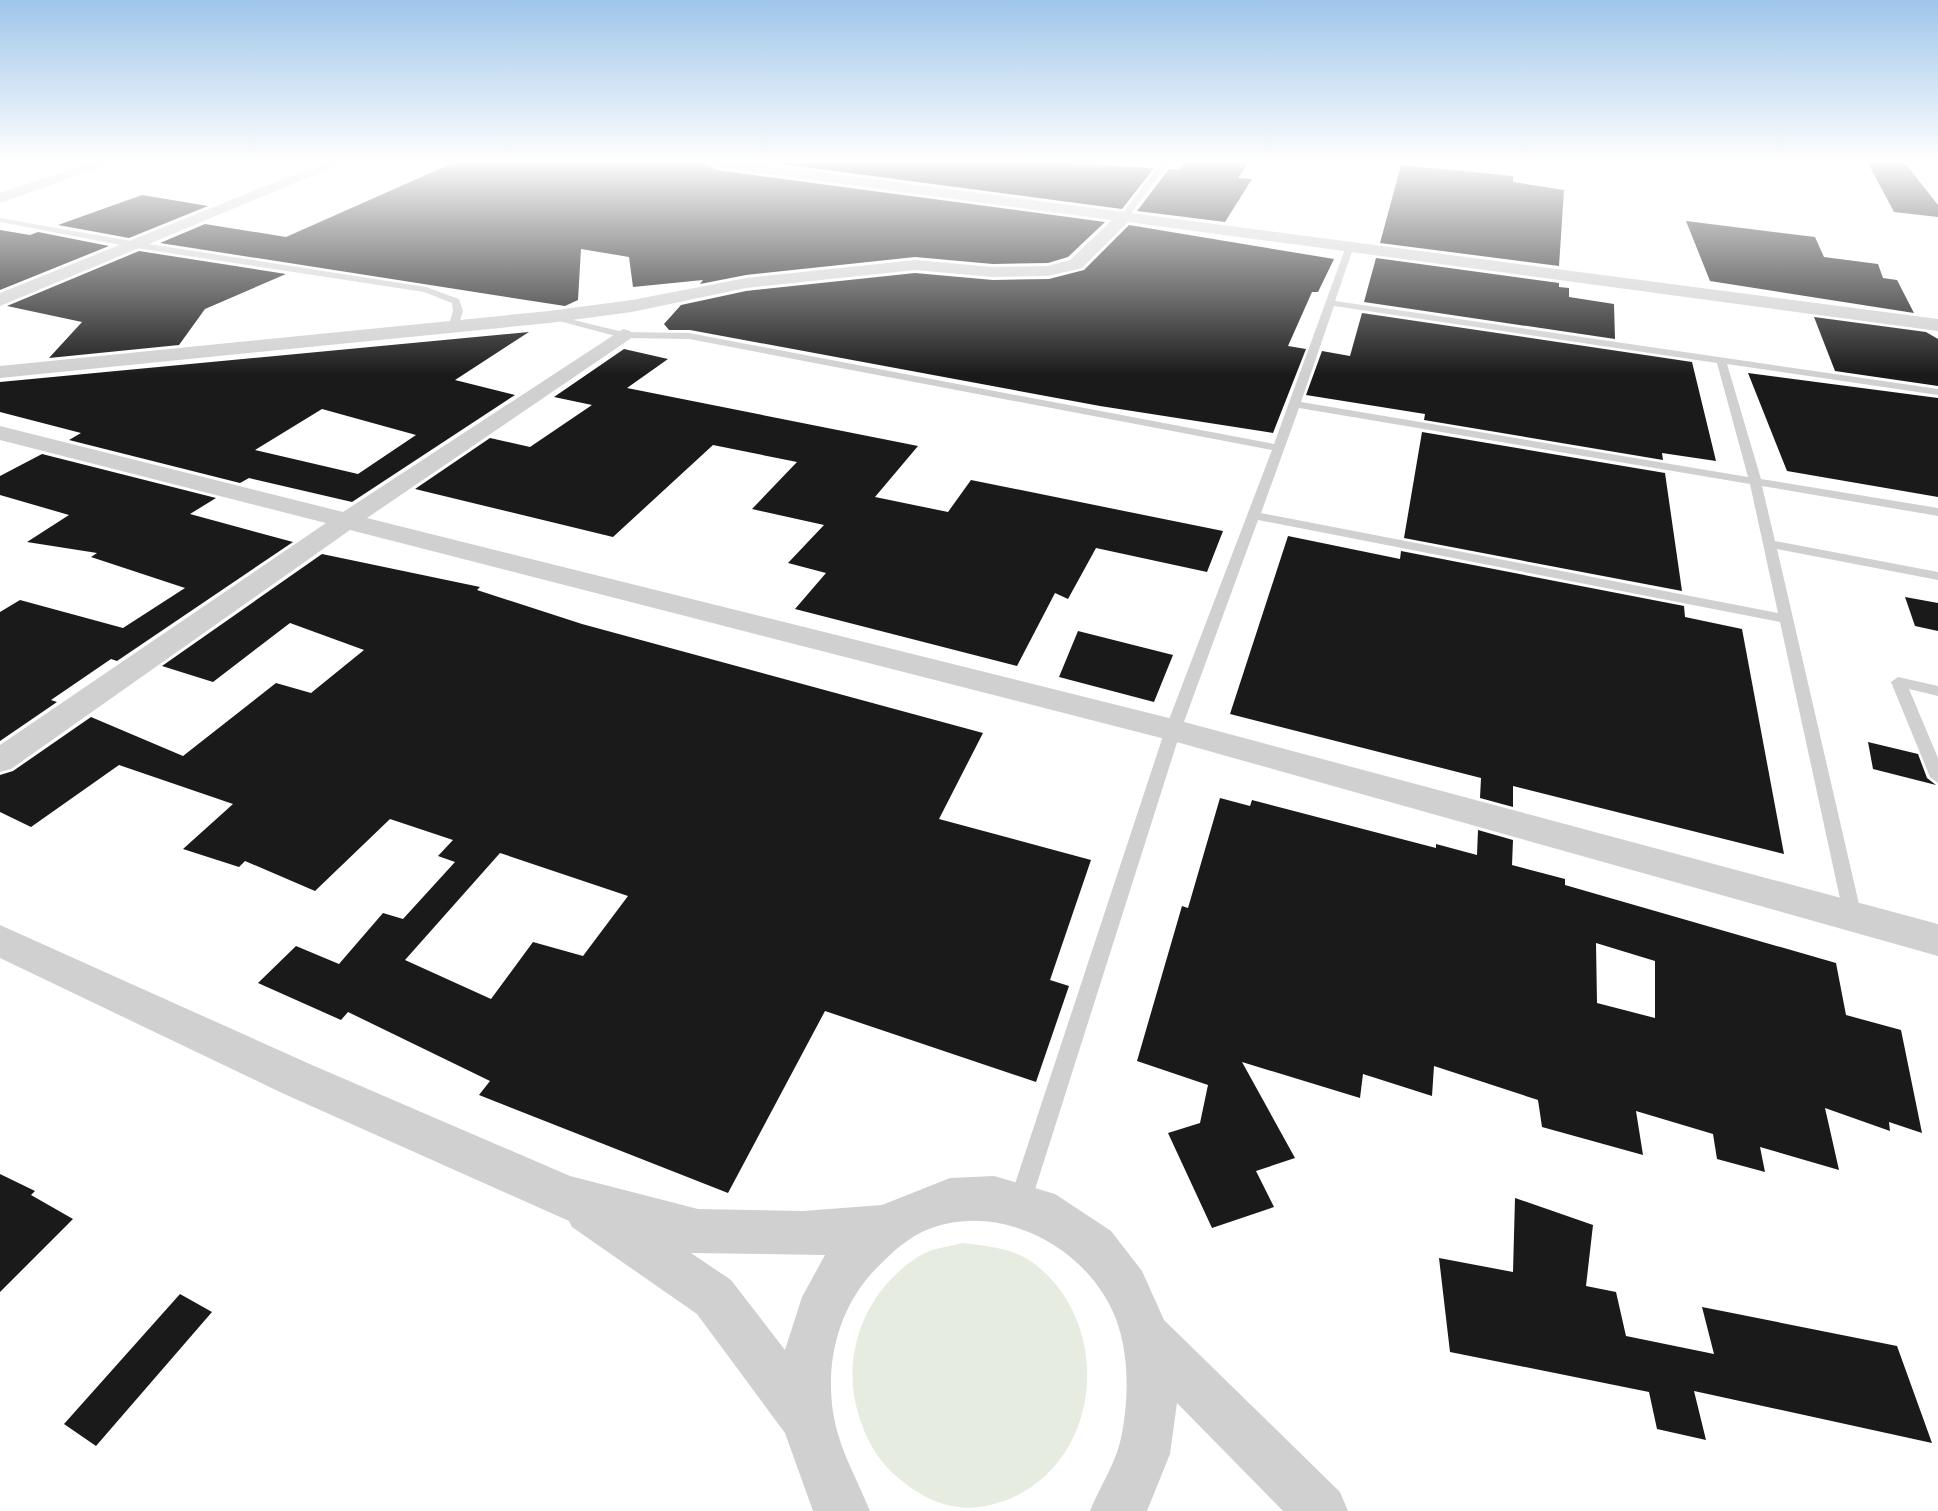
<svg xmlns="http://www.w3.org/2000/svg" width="1938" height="1511" viewBox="0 0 1938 1511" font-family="Inter,sans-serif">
<rect width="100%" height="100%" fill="#fff"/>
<path fill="#e6ecdf" d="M962,1243C987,1246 1015,1248 1036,1265C1120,1332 1098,1480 990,1505C967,1511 942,1507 921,1494C889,1475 870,1452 859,1416C839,1355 866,1288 921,1255C932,1248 949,1247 962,1243Z"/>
<g fill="#1a1a1a" fill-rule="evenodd">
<polygon points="453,163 706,163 716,170 1105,222 1068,257 1048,263 993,264 915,257 746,275 700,284 703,280 633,287 629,257 581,249 578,300 565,306 160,243 205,224 286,237"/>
<polygon points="774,163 1069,163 1154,168 1122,209"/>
<polygon points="1184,163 1248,163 1238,178 1252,179 1225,222 1137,211 1169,169 1179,169"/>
<polygon points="1868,163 1905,163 1938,205 1938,217 1894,212"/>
<polygon points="1401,165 1513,176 1513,182 1564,190 1559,266 1380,243"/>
<polygon points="142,195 208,206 129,238 58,225"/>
<polygon points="1686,221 1815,237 1824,257 1878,264 1883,278 1897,280 1914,313 1710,281"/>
<polygon points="1129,225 1334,259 1318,292 1312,292 1288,346 1306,349 1273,433 1100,406 690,330 669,330 664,324 681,305 746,291 915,273 993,280 1049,279 1084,270"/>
<polygon points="0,230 30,235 38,232 109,246 0,290"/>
<polygon points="139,251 286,274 205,309 179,345 49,358 82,322 7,306"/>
<polygon points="1376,258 1559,283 1559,287 1569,288 1569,297 1614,304 1615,339 1364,302"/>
<polygon points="1362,313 1692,362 1716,461 1662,453 1663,460 1424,420 1425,414 1306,395 1322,351 1350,356"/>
<polygon points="1814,317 1926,332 1938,339 1938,386 1835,371"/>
<path d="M529,332L455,380L515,395L352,502L249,478L240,483L69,440L81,433L0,412V382ZM322,409L416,435L358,474L255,450Z"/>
<polygon points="624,349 668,359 627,388 918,446 875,497 948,512 971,480 1223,531 1207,572 1096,548 1068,599 1055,593 1017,666 795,609 826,573 788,563 824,525 752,509 797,462 713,445 613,537 415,489 490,438 530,447 592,405 554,397"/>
<polygon points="1748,373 1938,398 1938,497 1787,471"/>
<polygon points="1422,432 1665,473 1682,591 1404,538"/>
<polygon points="42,454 216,498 190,514 293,542 117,661 111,659 51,700 57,702 0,741 0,612 20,600 123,628 185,588 91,557 97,553 27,542 69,515 0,495 0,476"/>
<polygon points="1288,536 1400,559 1401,551 1684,606 1685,617 1742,629 1784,854 1513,786 1513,807 1480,798 1481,778 1230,714"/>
<path d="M322,554L480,587L477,590L582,624L983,733L939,819L1091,860L1050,980L1069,986L1036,1082L825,1011L728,1193L479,1095L490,1081L348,1012L341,1020L258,983L296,946L339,964L383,913L403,919L455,862L438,856L453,840L390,819L315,891L245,861L239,867L183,849L233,804L119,765L31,827L0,812V775L13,771L91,717L183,756L276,683L311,693L364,650L290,623L213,682L162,666ZM500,853L628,896L583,956L533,942L491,999L405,960Z"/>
<polygon points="1905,597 1938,603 1938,631 1915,626"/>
<polygon points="1078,631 1173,655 1154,702 1059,677"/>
<polygon points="1868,742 1918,754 1927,778 1936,785 1873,769"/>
<path d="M1220,798L1250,806L1252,800L1436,848V844L1477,855L1478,830L1513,840L1512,865L1565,879V885L1836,963L1846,1015L1901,1030L1922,1133L1889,1122L1890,1131L1825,1108L1839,1170L1760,1147L1765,1172L1717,1159L1713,1134L1636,1111L1643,1155L1542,1127L1538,1100L1434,1066L1432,1096L1363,1074L1360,1098L1242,1062L1295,1158L1256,1171L1274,1207L1212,1228L1168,1133L1200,1123L1208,1085L1137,1061L1182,906L1188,908ZM1596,943L1655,961V1018L1597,1003Z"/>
<polygon points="0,1174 35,1191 31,1195 73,1219 0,1292"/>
<polygon points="1515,1198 1593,1225 1586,1286 1616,1292 1626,1336 1714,1354 1702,1307 1897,1346 1932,1443 1694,1391 1706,1440 1657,1429 1649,1392 1450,1352 1439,1258 1513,1272"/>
<polygon points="180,1294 212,1312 96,1446 64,1424"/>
</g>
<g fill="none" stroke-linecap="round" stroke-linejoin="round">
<g fill="#d0d0d0" fill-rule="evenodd">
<polygon points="1162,163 1169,163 1126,220 1120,220 1120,216"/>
<polygon points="0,218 136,242 426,287 459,299 463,311 459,324 454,327 449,324 453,311 452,303 424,292 136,248 0,222"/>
<path d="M1349,246L1353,249L1335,301L1938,389V395L1727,364L1761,479L1938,508V516L1762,486L1775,541L1938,572V580L1777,549L1862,917L1860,922L1853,924L1846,922L1844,917L1780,622L1258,520L1181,730L1031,1202L1028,1210L1020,1213L1012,1210L1009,1202L1165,730L1272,450L689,339L623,338L544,317L549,314L623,332L689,333L1274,444L1345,249ZM1334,306L1717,363L1748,477L1301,402ZM1299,408L1750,484L1778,613L1261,513Z"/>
<polygon points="1898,677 1938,686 1938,696 1909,689 1938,758 1938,783 1930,777 1891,682"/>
</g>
<g fill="#d0d0d0" fill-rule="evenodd">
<polygon points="90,163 112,163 0,203 0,193"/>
<polygon points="323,163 343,163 0,306 0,293"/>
<polygon points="709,163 750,163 1938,319 1938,331 1128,222 1082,268 1048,276 993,277 915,270 746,288 632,312 549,323 0,378 0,366 549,311 632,300 746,278 915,260 993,267 1048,266 1070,260 1112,220 716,167"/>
<polygon points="623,329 630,331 633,335 630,339 367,518 1173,719 1938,924 1938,956 1173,741 350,530 11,769 0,772 0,745 326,523 0,440 0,426 343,512"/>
<path d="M0,925L312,1065L570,1176L698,1209L803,1211L882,1205L950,1178L994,1176L1055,1194L1111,1231L1142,1271L1164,1320L1340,1492L1348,1511H1283L1177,1403L1170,1454L1147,1511H1090C1101,1484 1117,1462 1122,1433C1129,1397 1129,1354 1116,1319C1088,1246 996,1198 922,1232C902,1242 886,1258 871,1274C840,1309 827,1357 832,1404C836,1444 855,1474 870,1511H813L785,1433L697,1314L572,1227L569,1221L282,1093L0,958ZM691,1253L825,1255L802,1297L785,1350L731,1280Z"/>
</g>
</g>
<linearGradient id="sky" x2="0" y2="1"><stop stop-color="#9ec6ea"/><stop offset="0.43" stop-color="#fff"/><stop offset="1" stop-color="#fff" stop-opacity="0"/></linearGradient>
<rect width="1938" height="375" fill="url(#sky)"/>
</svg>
